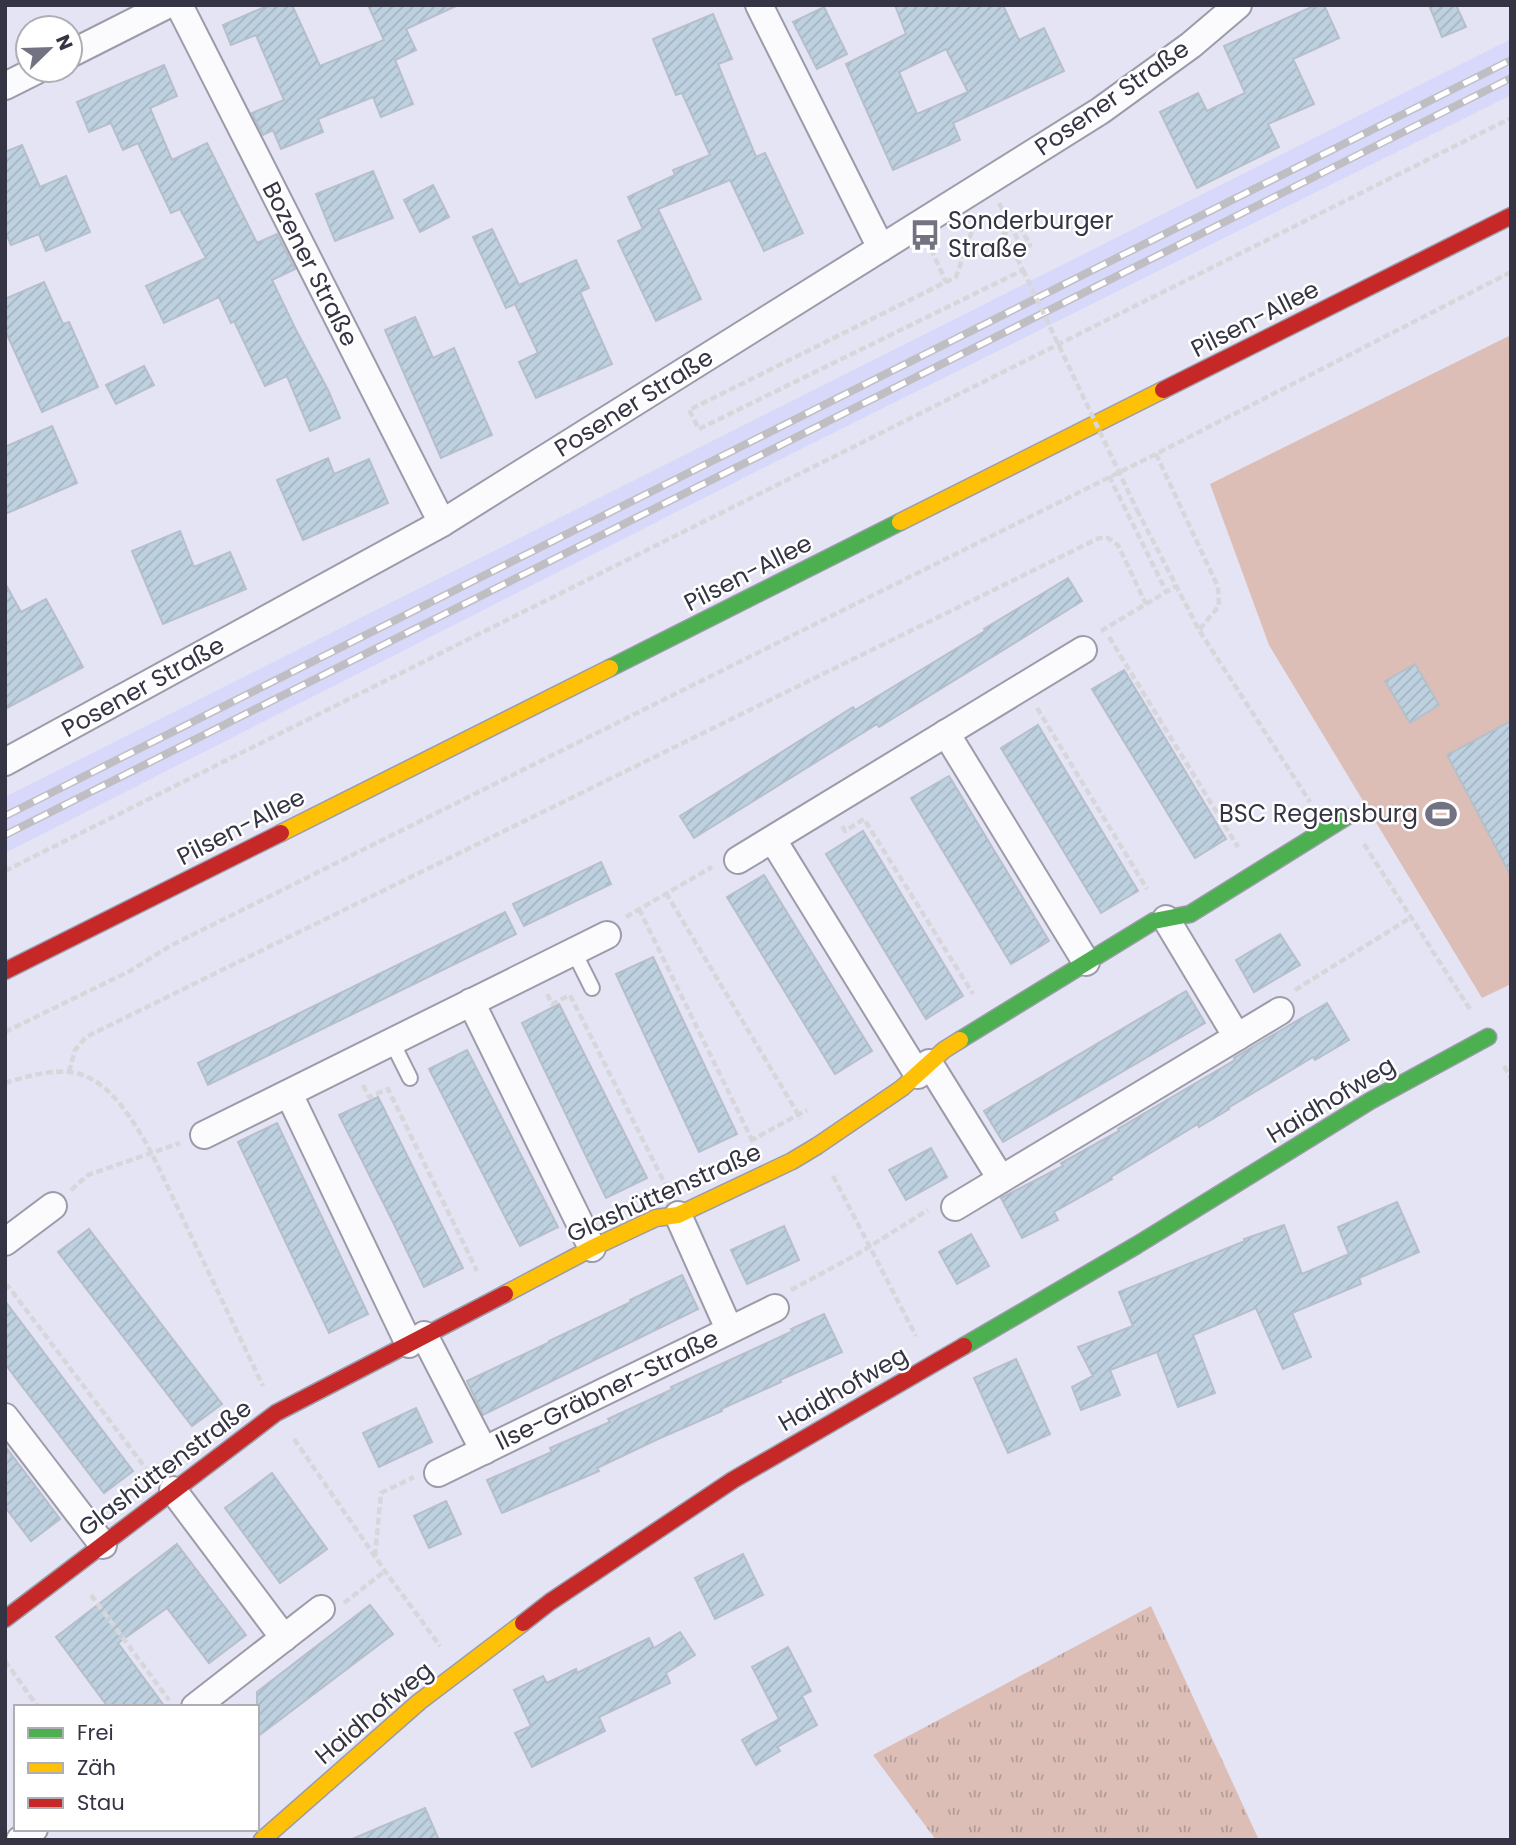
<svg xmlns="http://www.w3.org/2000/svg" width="1516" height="1845" viewBox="0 0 1516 1845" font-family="Poppins,sans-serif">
<defs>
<pattern id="grass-tufts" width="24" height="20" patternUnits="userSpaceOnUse" patternTransform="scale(1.75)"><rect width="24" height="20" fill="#dcbeb7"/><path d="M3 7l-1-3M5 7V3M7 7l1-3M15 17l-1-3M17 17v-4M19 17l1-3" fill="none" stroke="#b39b96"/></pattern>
<pattern id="building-hatch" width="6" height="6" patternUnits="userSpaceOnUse" patternTransform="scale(1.75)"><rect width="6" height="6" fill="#bed1e0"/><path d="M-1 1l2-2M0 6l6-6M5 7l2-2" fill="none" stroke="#a4b4c1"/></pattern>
</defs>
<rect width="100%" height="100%" fill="#e4e4f5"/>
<polygon fill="#d8d8fa" points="1511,39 1511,95 761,469 5,853 5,797"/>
<polygon fill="url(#grass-tufts)" points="1151,1606 1259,1840 936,1840 873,1755"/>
<polygon fill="#dcbeb7" points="1511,335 1511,984 1482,998 1269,645 1210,484"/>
<g fill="url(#building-hatch)" stroke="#b6bfca" stroke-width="2" fill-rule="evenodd">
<polygon points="269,5 292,5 320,66 384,40 368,5 458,5 406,29 416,50 395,60 413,104 381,117 373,97 318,119 323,132 281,149 273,130 263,135 252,113 284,100 256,35 231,45 223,25"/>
<path d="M895,5H1003L1019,40L1044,28L1064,71L953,123L960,140L893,170L846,64L906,34ZM946,49L968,92L917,114L899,72Z"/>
<polygon points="1316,5 1324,5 1339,38 1293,59 1314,104 1268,124 1279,147 1197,188 1160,112 1198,93 1207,111 1245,93 1224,46"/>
<polygon points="1429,5 1456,5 1466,27 1442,37"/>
<polygon points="824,7 847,54 817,69 793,22"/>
<polygon points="713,14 732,59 718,64 756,157 765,153 803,233 764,251 730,180 658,209 701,299 656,321 618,241 643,229 628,197 675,175 673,170 710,155 682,93 676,95 653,39"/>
<polygon points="164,65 177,96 150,108 172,160 207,143 257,243 277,234 295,269 272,280 296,330 328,390 340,418 310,431 287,376 265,386 234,321 231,323 219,297 164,323 146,286 206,258 180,209 171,213 138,143 123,150 111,123 89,132 77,102"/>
<polygon points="22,145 40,187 66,176 90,232 46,251 39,234 11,245 5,231 5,152"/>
<polygon points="373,171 393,218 335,241 316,194"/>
<polygon points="433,185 449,217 420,232 404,200"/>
<polygon points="492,229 519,285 576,260 589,288 580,292 612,364 536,398 519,362 538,353 515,304 506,308 473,237"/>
<polygon points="44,282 63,324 69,322 98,387 42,412 5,330 5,299"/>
<polygon points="415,317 433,358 454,348 492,435 441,458 385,330"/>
<polygon points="144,366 154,385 116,404 106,385"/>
<polygon points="52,426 77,483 5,514 5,447"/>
<polygon points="328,458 334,474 369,459 388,503 303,540 277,480"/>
<polygon points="180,531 194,567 230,552 246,589 163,624 132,551"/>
<polygon points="1068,578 1082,601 879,727 877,724 694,838 680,816 853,707 855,710 985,631 984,629"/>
<polygon points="5,583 21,612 46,599 83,667 5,709"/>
<polygon points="1415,664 1439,705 1410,723 1385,681"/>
<polygon points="1124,670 1226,839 1195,858 1092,689"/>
<polygon points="1511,721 1511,876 1447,755"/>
<polygon points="1038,725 1138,891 1101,913 1001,748"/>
<polygon points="949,776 1049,941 1011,964 911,798"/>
<polygon points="863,831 963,996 926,1019 826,854"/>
<polygon points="601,862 611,884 524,926 513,904"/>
<polygon points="764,875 872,1051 835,1074 727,897"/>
<polygon points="505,912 516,934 208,1085 198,1063"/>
<polygon points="1280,934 1300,965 1254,992 1236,960"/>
<polygon points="653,957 737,1134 699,1152 616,974"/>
<polygon points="1186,991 1205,1023 1003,1142 984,1111"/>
<polygon points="1327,1003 1349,1040 1315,1060 1313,1057 1228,1108 1229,1109 1199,1127 1198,1124 1111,1177 1112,1179 1054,1212 1058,1220 1022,1238 1001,1198 1063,1166 1061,1163 1119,1131 1118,1129 1235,1060 1234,1058"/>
<polygon points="559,1004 647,1178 606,1198 522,1023"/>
<polygon points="467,1050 558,1227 520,1246 429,1069"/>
<polygon points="378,1097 463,1268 424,1287 393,1222 339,1115"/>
<polygon points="277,1123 368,1314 329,1333 238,1142"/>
<polygon points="931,1148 947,1177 906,1200 889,1170"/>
<polygon points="1397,1202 1419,1252 1359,1278 1361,1284 1292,1313 1311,1357 1283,1369 1256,1308 1193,1335 1215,1393 1178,1407 1157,1352 1110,1370 1120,1395 1081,1410 1072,1387 1093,1376 1078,1347 1133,1326 1119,1292 1245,1241 1244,1239 1284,1225 1302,1274 1349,1254 1338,1227"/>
<polygon points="784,1226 799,1260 747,1284 731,1250"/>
<polygon points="89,1229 222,1404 192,1426 58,1252"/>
<polygon points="971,1234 989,1266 957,1284 939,1252"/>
<polygon points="682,1275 698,1309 483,1415 467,1381 550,1342 549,1341 631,1302 630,1300"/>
<polygon points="5,1301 133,1471 104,1493 5,1364"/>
<polygon points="824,1314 842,1352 780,1380 781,1382 721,1409 722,1411 658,1439 597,1468 599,1471 502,1513 487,1480 552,1452 550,1448 610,1422 608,1419 673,1389 671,1387 793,1331 791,1329"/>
<polygon points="1016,1359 1050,1434 1008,1453 974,1378"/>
<polygon points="416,1408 432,1442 379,1467 363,1433"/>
<polygon points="5,1446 60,1519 31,1541 5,1507"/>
<polygon points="272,1473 327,1549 280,1583 225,1508"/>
<polygon points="446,1501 461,1534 429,1548 414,1516"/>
<polygon points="177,1544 246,1635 209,1663 167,1608 118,1643 165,1707 108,1707 56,1637"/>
<polygon points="743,1554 763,1595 715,1619 695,1578"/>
<polygon points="370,1605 393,1634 257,1737 257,1692"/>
<polygon points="680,1632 695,1655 666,1673 670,1683 599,1717 605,1731 532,1767 515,1733 531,1726 514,1690 543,1676 547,1683 576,1669 577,1673 649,1638 654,1648"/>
<polygon points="788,1647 811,1691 802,1696 817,1725 777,1747 780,1751 756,1765 742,1740 779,1719 752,1667"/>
<polygon points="425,1808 439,1840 350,1840"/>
</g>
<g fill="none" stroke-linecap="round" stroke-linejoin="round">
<defs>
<g id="lane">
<polyline points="574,952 592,988"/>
<polyline points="392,1042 410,1078"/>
</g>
<g id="street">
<polyline points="179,5 442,523"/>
<polyline points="759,5 881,248"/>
<polyline points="70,54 167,5"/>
<polyline points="5,86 37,70"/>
<polyline points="946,733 1086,962"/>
<polyline points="5,762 442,523 1100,111 1191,45 1238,5"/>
<polyline points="773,840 918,1075"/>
<polyline points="738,860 1083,650"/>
<polyline points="1166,919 1237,1037"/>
<polyline points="471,1002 592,1248"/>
<polyline points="929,1063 1001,1179"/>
<polyline points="289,1094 409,1344"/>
<polyline points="204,1135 607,935"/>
<polyline points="955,1207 1280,1011"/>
<polyline points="678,1215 729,1329"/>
<polyline points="5,1242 53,1206"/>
<polyline points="424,1335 484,1451"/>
<polyline points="5,1417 103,1545"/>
<polyline points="438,1473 775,1308"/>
<polyline points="173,1490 284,1638"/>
<polyline points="195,1707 321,1609"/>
<polyline points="20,1840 34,1829"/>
</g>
<g id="fast">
<polyline points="610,668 900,522"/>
<polyline points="960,1040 1154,921 1190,914 1346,817"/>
<polyline points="964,1346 1137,1245 1370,1101 1488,1037"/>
</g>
<g id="slow">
<polyline points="900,522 1163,390"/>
<polyline points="281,833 610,668"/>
<polyline points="505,1294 592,1248 656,1218 678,1215 792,1161 817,1146 902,1088 944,1050 960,1040"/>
<polyline points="262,1840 419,1702 523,1623"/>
</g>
<g id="jam">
<polyline points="1163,390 1511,216"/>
<polyline points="5,971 281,833"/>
<polyline points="5,1619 276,1413 505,1294"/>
<polyline points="523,1623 550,1602 733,1480 964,1346"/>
</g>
</defs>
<use href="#lane" stroke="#9b9ba9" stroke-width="18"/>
<use href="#street" stroke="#9b9ba9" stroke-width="30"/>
<use href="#fast" stroke="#9b9ba9" stroke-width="19"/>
<use href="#slow" stroke="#9b9ba9" stroke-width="19"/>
<use href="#jam" stroke="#9b9ba9" stroke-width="19"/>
<g stroke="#d6d6db" stroke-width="4.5" stroke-dasharray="7 3.5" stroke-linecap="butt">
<polyline points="999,203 1010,224"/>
<polyline points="975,222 956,277 689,410 699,429 1023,270 1004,233 1019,225 1030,245 1022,249 1016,236"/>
<polyline points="931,249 946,282"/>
<polyline points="1156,454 1218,587 1219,606 1199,630"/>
<polyline points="1109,476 1166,591"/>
<polyline points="1137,510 1199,630 1310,802"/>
<polyline points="1101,631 1176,586"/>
<polyline points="1109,637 1238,847"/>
<polyline points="1037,708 1147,889"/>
<polyline points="842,826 845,831 864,819 973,994"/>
<polyline points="1364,844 1471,1011"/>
<polyline points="5,871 1511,118"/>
<polyline points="666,893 801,1119"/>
<polyline points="639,909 752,1140"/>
<polyline points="626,917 712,867"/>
<polyline points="1295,990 1410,918"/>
<polyline points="547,994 552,1004 570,995 665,1184"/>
<polyline points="5,1032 130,971 170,946 1156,454 1511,272"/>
<polyline points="1504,1066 1511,1078"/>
<polyline points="69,1072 75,1050 86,1037 1099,538 1108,538 1118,545 1146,604"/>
<path d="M5,1083C25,1077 48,1070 69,1072C108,1075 134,1122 151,1152L263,1386"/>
<polyline points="363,1085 369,1097 388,1089 477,1271"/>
<polyline points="750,1141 807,1110"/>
<polyline points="833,1176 916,1336"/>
<polyline points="71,1190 88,1175 180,1143"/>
<polyline points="5,1288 8,1286 147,1470"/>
<polyline points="791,1290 856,1255 928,1210"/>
<polyline points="294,1439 385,1571 440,1646"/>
<polyline points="375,1556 381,1493 414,1477"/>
<polyline points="91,1595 169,1700"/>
<polyline points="344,1603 385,1571"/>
<polyline points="5,1661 38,1707"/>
</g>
<use href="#lane" stroke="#fbfbfe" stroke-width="14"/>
<use href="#street" stroke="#fbfbfe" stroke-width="26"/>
<use href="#fast" stroke="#4caf50" stroke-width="16"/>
<use href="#slow" stroke="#ffc107" stroke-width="16"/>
<use href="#jam" stroke="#c62828" stroke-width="16"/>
<defs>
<g id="rail">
<polyline points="5,816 1511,60"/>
<polyline points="5,835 1511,78"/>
</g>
</defs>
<use href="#rail" stroke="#bebec3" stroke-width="8"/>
<use href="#rail" stroke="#fff" stroke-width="5" stroke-dasharray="16" stroke-linecap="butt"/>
<g stroke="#d6d6db" stroke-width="4.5" stroke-dasharray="7 3.5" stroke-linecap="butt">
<polyline points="1010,224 1016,236"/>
<polyline points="1023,270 1137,510"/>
</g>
</g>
<defs>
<symbol id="bus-bare" viewBox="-9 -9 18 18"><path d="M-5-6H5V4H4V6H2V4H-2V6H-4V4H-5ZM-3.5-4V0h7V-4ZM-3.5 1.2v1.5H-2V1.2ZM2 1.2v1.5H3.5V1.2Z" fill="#727282" stroke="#fff" stroke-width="2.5" paint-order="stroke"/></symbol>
<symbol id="stadium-bare" viewBox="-9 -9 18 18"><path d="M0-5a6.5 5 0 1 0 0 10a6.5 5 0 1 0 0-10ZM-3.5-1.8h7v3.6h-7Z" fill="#727282" stroke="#fff" stroke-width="2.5" paint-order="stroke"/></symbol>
</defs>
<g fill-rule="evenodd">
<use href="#bus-bare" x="903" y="213" width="44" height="44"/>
<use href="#stadium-bare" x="1419" y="792" width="44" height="44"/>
</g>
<g text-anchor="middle" stroke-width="5" stroke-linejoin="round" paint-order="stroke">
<g font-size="24" fill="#343444" stroke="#fff">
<text transform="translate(1112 98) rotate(-35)" y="8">Posener Straße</text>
<text transform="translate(310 264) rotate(63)" y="8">Bozener Straße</text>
<text transform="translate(1255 319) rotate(-27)" y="8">Pilsen-Allee</text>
<text transform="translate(634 403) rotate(-32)" y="8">Posener Straße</text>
<text transform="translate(748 573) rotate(-27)" y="8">Pilsen-Allee</text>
<text transform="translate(143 687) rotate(-29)" y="8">Posener Straße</text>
<text transform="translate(241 827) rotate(-27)" y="8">Pilsen-Allee</text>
<text transform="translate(1331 1100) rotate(-31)" y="8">Haidhofweg</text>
<text transform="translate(664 1193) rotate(-24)" y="8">Glashüttenstraße</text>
<text transform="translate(843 1389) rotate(-30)" y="8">Haidhofweg</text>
<text transform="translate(607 1390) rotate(-26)" y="8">Ilse-Gräbner-Straße</text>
<text transform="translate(165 1468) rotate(-37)" y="8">Glashüttenstraße</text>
<text transform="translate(374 1713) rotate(-40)" y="8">Haidhofweg</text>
</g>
<g font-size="24" fill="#343444" stroke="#fff" text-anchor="start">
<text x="948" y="229">Sonderburger<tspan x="948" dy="28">Straße</tspan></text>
<text x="1418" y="822" text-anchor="end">BSC Regensburg</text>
</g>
</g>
<rect width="1516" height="1845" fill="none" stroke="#343444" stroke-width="14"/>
<rect x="14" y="1705" width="245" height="126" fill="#ffffff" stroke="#aeaeb4" stroke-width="2"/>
<rect x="28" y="1728" width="35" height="10" fill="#4caf50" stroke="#aeaeb4" stroke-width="2"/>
<text x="77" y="1740" font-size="21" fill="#343444">Frei</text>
<rect x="28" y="1763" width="35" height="10" fill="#ffc107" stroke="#aeaeb4" stroke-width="2"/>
<text x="77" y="1775" font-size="21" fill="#343444">Zäh</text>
<rect x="28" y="1798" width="35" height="10" fill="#c62828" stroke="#aeaeb4" stroke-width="2"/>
<text x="77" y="1810" font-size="21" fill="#343444">Stau</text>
<g transform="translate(49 49) rotate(67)"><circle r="33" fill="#ffffff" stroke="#aeaeb4" stroke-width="2"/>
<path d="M0-5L12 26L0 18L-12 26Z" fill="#727282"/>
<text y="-10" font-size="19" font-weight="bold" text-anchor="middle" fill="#343444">N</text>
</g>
</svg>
